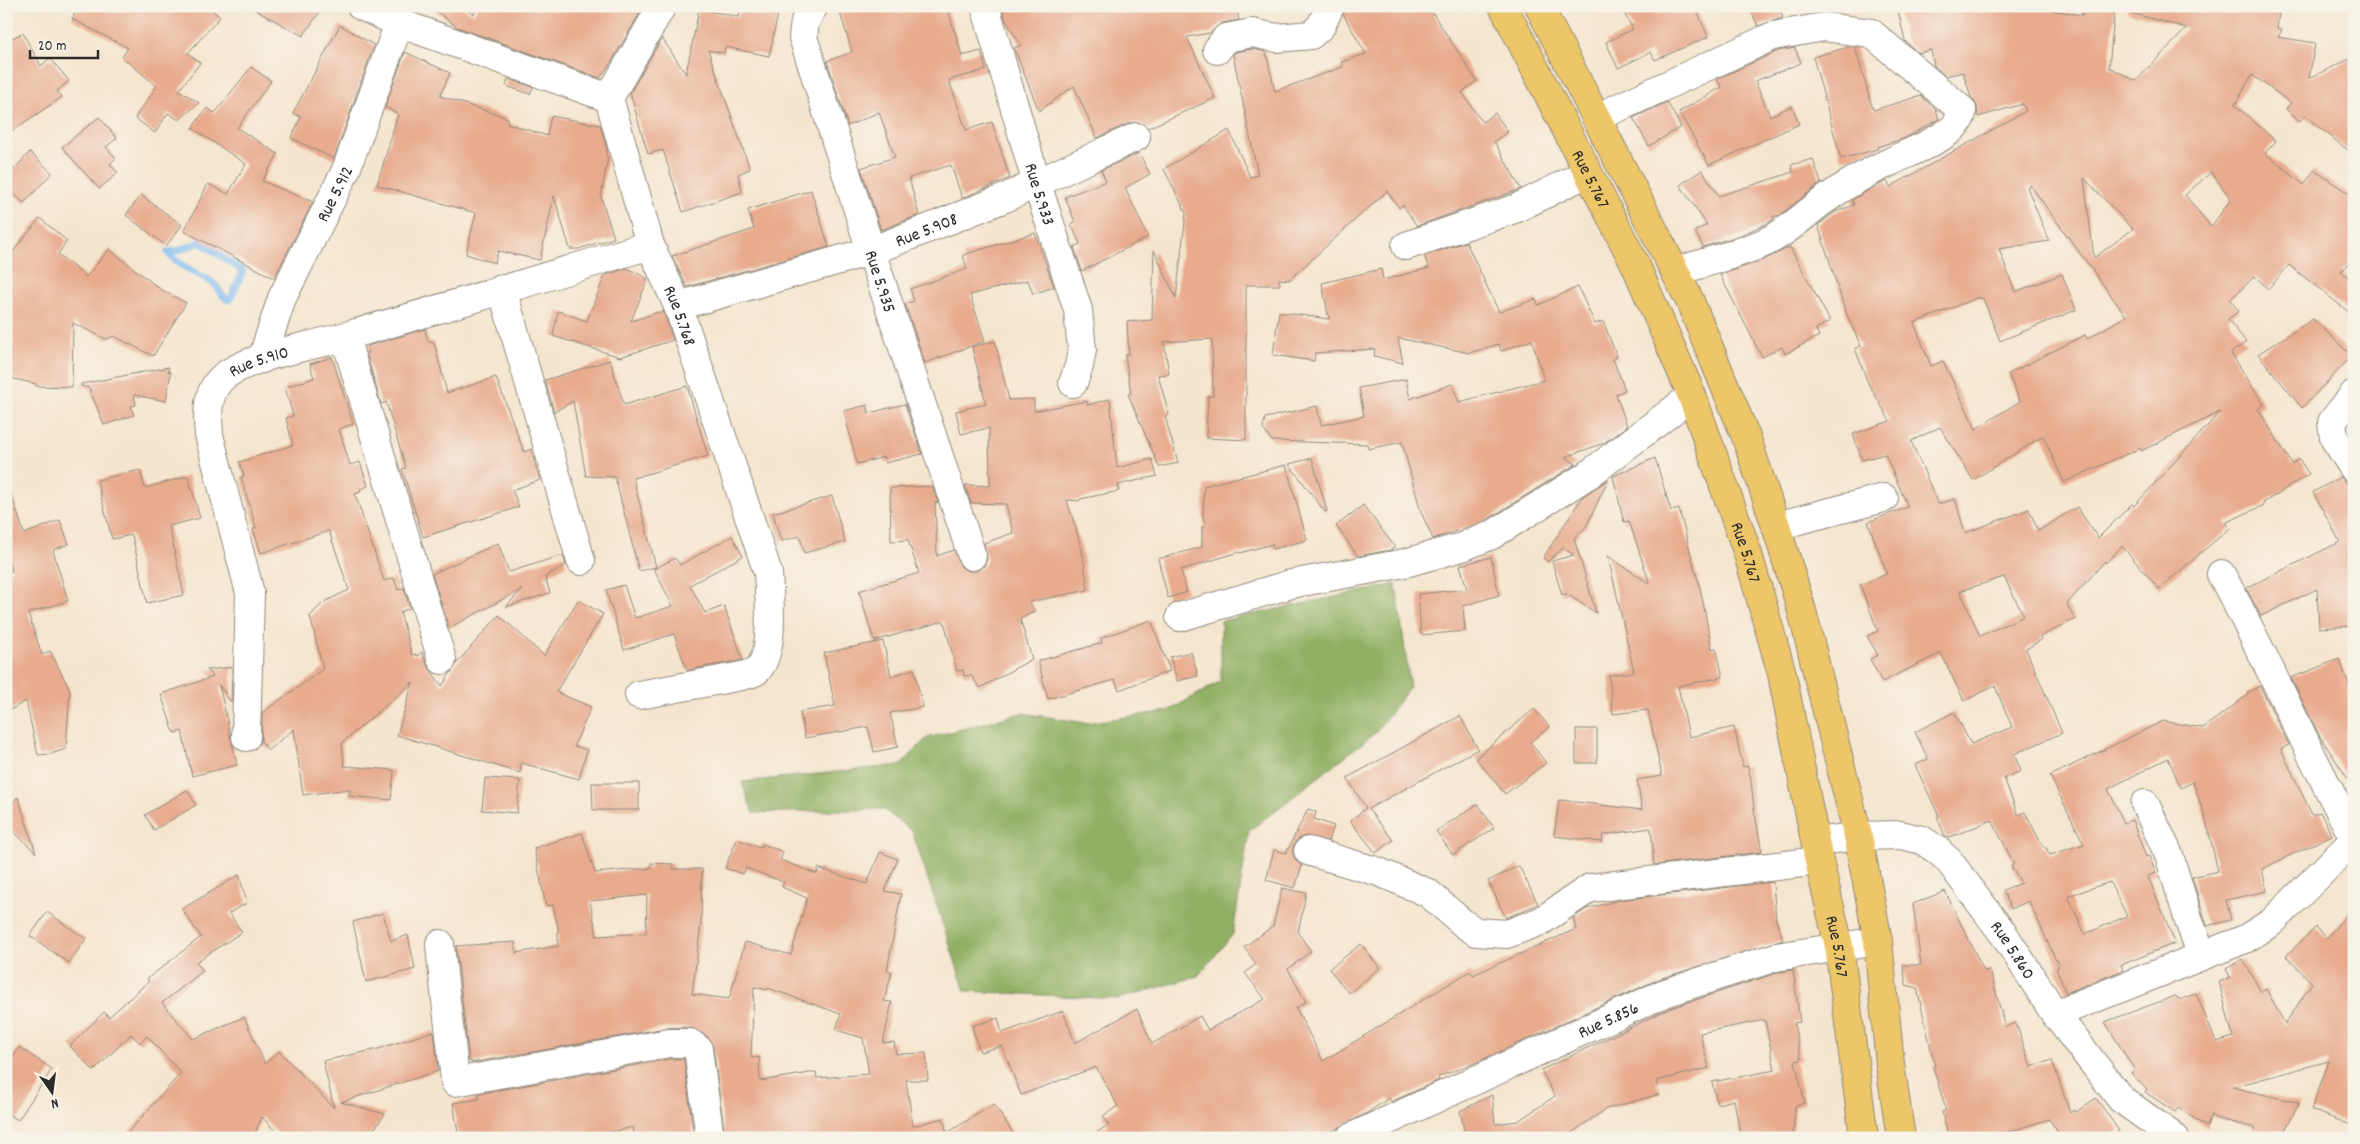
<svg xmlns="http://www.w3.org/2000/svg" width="2360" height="1144" viewBox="0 0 2360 1144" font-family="Dekko,sans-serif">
<rect width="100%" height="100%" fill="#f7f3e8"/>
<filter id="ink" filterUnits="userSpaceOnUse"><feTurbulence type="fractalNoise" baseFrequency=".02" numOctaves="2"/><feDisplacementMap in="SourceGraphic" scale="10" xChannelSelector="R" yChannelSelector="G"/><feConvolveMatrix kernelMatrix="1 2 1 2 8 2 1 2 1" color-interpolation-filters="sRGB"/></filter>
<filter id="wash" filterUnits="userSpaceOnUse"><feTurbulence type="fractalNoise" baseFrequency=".0096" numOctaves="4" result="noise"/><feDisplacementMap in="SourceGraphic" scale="20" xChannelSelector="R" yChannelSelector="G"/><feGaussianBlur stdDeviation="1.12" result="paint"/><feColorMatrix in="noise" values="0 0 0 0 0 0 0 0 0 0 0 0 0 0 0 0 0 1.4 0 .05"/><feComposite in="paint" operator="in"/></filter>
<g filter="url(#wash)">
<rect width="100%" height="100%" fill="#f5e5ce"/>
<polygon fill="#91b063" stroke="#5e6e47" points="1396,584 1410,687 1375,733 1249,831 1233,934 1198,976 1118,999 965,991 912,831 883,809 753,813 742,782 901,765 927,738 1022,713 1086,723 1168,711 1221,681 1221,621"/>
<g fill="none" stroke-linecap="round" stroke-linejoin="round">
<path stroke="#7fbbf2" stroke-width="7" d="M176,251L168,252C173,263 201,275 212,282C219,287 220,296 228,300L231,298L243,271L200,242L177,251"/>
</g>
<g id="blocks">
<g fill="#e8ab8e" fill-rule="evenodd">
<polygon points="78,6 208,6 220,17 188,53 200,63 179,90 199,103 179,120 168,113 155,133 135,118 157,86 122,57 128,48 72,19"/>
<polygon points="248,6 324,6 303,36"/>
<polygon points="430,6 459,6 474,14 478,6 644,6 612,61 600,78 457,27"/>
<polygon points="741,6 778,14 769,56 725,47 724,53 708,50 750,169 738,174 742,192 683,212 663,150 648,154 630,93 662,38 686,74 699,9 739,17"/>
<polygon points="861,6 947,6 962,56 981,51 986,70 949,80 966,130 992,122 1010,178 962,198 951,165 909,178 919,215 881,230 861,168 895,157 879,112 848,126 827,61 852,52 840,12"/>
<polygon points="1010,6 1236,6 1239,20 1222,23 1210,33 1187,37 1215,98 1148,128 1138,122 1130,123 1097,138 1074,86 1039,111 1014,48 1021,45 1006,21 1003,11"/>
<polygon points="1345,6 1428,6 1477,81 1462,92 1482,122 1495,113 1508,132 1494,141 1521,189 1417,226 1403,205 1399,208 1387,191 1289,280 1279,279 1280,285 1246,285 1246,440 1206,438 1208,396 1213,396 1212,339 1164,342 1169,374 1158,375 1169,415 1165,416 1178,463 1159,467 1128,394 1131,394 1125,355 1129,354 1127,322 1152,320 1154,250 1176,298 1186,213 1164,169 1229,130 1250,177 1258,175 1233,55 1235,52 1252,49 1266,52 1275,91 1343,67 1341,62 1366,54 1343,14"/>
<polygon points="1620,6 1695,6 1708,37 1655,60 1651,52 1618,68 1606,42 1633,29"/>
<polygon points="1749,6 1778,6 1783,18 1758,26"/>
<path d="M1897,6H2024L2082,15L2083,6H2115L2109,67L2136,81L2187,28L2127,12L2128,6H2280L2277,28L2282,30L2278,37L2315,43L2309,78L2354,57V155L2305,116L2299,122L2286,109L2291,103L2252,75L2235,105L2276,141L2265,153L2304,185L2314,170L2354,197V260L2341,271L2354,282V316L2289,265L2268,289L2255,276L2230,300L2239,311L2228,319L2246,342L2231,353L2264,405L2258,409L2292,464L2299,459L2309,474L2263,503L2264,505L2225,523L2230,528L2159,589L2122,546L2106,563L2105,561L2067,604L2075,619L2040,637L2041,640L2026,649L2062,733L2014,754L2021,771L2004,778L2018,815L2025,812L2043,847L2045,846L2050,855L2084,844L2050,776L2163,721L2203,728L2248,695L2247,693L2260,686L2289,745L2281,749L2312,815L2320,812L2332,835L2262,869L2267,891L2226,900L2231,920L2207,926L2192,877L2218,871L2206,820L2193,782L2181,788L2168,758L2108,789L2124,823L2132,820L2146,857L2149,856L2156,873L2148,876L2175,943L2121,965L2123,970L2066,993L2056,968L2059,967L2029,901L2011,909L2003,890L2021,883L2011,866L2014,864L1992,820L1948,838L1945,836L1937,817L1939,816L1915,765L1928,759L1915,732L1954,712L1971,744L2012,727L1995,686L1964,701L1941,653L1882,682L1870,659L1878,655L1867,636L1878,631L1860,585L1887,574L1868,522L1908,507L1885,454L1862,460L1853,434L1890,421L1868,383L1855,348L1861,346L1846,313L1818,225L1835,212L1854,205L1852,200L1873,188L1887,181L1890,187L2026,111L2023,104L1978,117L1977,106L1971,97L1963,72L1945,76L1934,66L1931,50L1918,53L1905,41ZM2211,172L2231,199L2211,227L2185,195ZM2084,178L2133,229L2094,258ZM2030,185L2126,316L2087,339L2085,335L2008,374L2020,401L1976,429L1943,361L1931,366L1914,323L1979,297L1980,299L1983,298L2000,341L2076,310L2062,274L2015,292L1999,249L2049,241L2027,187ZM2220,412L2134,506L2132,504L2098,538L2077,507L2038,531L2029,509L1965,533L1955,499L1938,504L1911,441L1940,427L1973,480L2043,436L2064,482L2140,448L2141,451ZM2004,577L2024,616L1980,636L1960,591ZM2110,882L2127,916L2085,934L2068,896Z"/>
<polygon points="340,25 374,45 334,159 291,138 301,117 293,113"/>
<polygon points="23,33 41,66 50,58 69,81 57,91 62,97 6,135 6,41"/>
<polygon points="1852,46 1855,47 1873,110 1921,96 1936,109 1939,119 1905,138 1877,147 1878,149 1841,159 1813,57"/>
<polygon points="1795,48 1801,63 1755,81 1770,116 1792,106 1799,124 1709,165 1679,112 1722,87 1717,79 1778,51"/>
<polygon points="405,52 450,73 440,96 508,118 507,123 547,136 551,116 600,125 607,150 606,156 608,157 601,197 614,238 578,249 570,249 554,196 540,260 498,251 495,263 466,254 476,213 377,185 398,114 385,107"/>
<polygon points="251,67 271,81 237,128 278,154 262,181 313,202 274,278 184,231 208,184 228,194 246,164 192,128 207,108 215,113"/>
<polygon points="508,79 533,87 530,94 506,86"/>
<polygon points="1667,102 1681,127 1649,146 1633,118"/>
<polygon points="99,117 117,138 106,147 116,158 110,164 118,173 99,189 62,147"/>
<polygon points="30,152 52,173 24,203 6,187 6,178"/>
<polygon points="1139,153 1150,174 1125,188 1148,237 1082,271 1074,247 1080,244 1071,224 1075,222 1065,197 1106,181 1101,170"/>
<polygon points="1813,159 1821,183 1780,215 1773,217 1774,219 1768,223 1741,235 1703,247 1695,231 1707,225 1680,185 1702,170 1719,196 1793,172 1791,165"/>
<polygon points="811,190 829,247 687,287 672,256 754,229 748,210"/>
<polygon points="141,195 182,225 166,246 126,215"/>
<polygon points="40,218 67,241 58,254 86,277 109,249 160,289 186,303 153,356 114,336 106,339 73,323 72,387 36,386 36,384 6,377 6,260"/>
<polygon points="1035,233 1054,287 1033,294 1028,280 970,295 985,341 925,363 905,304 914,301 910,289 967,269 963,255"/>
<polygon points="1466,242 1499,312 1536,299 1538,305 1578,287 1595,324 1603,321 1617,357 1613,359 1625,390 1616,394 1627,426 1604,443 1565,457 1576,464 1485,521 1433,539 1421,512 1402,442 1368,449 1367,444 1272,441 1263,429 1265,418 1317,406 1321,425 1364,416 1359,388 1406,379 1410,399 1452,384 1459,402 1544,380 1532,340 1501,351 1499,344 1469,353 1398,338 1403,363 1374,356 1375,349 1315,353 1314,361 1273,355 1279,312 1329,319 1322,283 1381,269 1383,280 1429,268 1424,256"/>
<polygon points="1790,247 1830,321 1816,329 1819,336 1785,354 1782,347 1762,357 1720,275 1763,260"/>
<polygon points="627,268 648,279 631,321 663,311 673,340 620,357 553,336 558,311 587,321 605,275"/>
<polygon points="2313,319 2352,356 2302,408 2258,354"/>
<polygon points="425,329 428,341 434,342 447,393 496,377 524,452 531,449 540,480 512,490 519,507 423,537 402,469 406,468 386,402 381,404 367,356 368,346"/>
<polygon points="995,341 1009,400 1034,399 1034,411 1087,401 1087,405 1110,399 1117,468 1152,459 1157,476 1118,485 1119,491 1080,499 1079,501 1067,500 1082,550 1088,590 1029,602 1035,611 1020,619 1032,659 980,688 971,675 964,676 963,670 957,671 944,621 874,641 859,591 919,573 908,540 891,541 890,488 932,486 938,503 935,502 937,556 954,550 961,567 968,571 977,571 984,566 987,559 984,543 1013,533 1006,504 971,503 965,485 990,486 989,428 961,434 956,411 986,404 972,347"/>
<polygon points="332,357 353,424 339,429 350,465 360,462 368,486 360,489 361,492 355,494 384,581 394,578 398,590 404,588 410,608 400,612 412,655 416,654 417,656 422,652 427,665 442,686 457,663 499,615 544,656 578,600 603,614 556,692 591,707 574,746 587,750 579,779 521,763 520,773 397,735 413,682 342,743 344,766 394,770 391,800 349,796 350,789 303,795 294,729 268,750 261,741 262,713 323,669 310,616 324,602 349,590 329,531 261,553 253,529 256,528 241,477 244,476 239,462 293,445 286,418 293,416 285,387 314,378 310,364"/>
<polygon points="610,360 624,405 687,386 708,456 633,478 656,567 639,571 615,477 586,476 573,401 554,412 545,380"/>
<polygon points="169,367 168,371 171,372 166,401 134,395 136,405 131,406 134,415 104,425 89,388 81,386 81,384"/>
<polygon points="905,404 922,454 885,463 884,457 857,464 844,411 867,405 869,413"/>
<polygon points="1312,458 1327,511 1325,512 1289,464"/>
<polygon points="1655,458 1671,511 1679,509 1701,592 1712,649 1716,648 1723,677 1678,686 1689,737 1734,727 1743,767 1748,766 1751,780 1754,809 1762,852 1654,865 1651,828 1603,835 1602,842 1554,836 1559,800 1642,810 1637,780 1662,776 1648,710 1613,714 1609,675 1634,672 1608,556 1650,584 1629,521 1624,522 1613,476"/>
<polygon points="1286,465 1307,540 1273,549 1272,544 1240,553 1239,552 1181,570 1187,592 1168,598 1158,559 1202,547 1202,527 1205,526 1203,517 1204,486"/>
<polygon points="140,470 145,488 188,476 200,518 169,526 184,595 147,603 132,535 112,539 97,480"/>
<polygon points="2341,477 2346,483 2354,484 2354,626 2319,628 2317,589 2261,616 2246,588 2340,542 2313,492"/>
<polygon points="1608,480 1586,527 1574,538 1596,613 1567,594 1562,595 1552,561 1574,555 1563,548 1548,562 1543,558 1583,496"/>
<polygon points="6,490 10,490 24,534 60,520 69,544 53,550 68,601 28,613 42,655 50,651 70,690 66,749 51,754 38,755 26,701 6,712 6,573 12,571 6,556"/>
<polygon points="832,496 845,542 804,553 800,536 781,541 773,513"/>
<polygon points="1363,505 1395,547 1391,550 1358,556 1336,526"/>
<polygon points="732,536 743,556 690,585 705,613 724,606 743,660 687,670 674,634 624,650 606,590 624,585 635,618 673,606 654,569 675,558 680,565"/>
<polygon points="498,543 509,572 563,555 566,565 545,577 550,593 506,607 522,589 449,628 432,574"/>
<polygon points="1491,557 1499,595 1463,606 1465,631 1421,635 1418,594 1467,589 1460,565"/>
<polygon points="1151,620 1170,671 1119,690 1115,680 1048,699 1038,661 1102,643 1101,638"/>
<polygon points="883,641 891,676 914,669 923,707 890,713 898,747 874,752 868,727 805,738 800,712 835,706 824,653"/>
<polygon points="1191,652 1198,676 1177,681 1170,657"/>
<polygon points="2339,659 2354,696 2354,788 2319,735 2291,678"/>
<polygon points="232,667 231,702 219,685 237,765 192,776 182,731 174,733 161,694 213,677 207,670"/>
<polygon points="1534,709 1550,727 1530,742 1546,763 1505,794 1476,758"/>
<polygon points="1460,716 1478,749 1368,809 1393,840 1376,853 1350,821 1366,808 1347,778"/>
<rect x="1576" y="729" width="21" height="34"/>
<polygon points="485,778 520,780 517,813 482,810"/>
<polygon points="592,783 639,783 639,810 593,810"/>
<polygon points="187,790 196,805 154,830 145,815"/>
<polygon points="18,797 36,853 6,824 6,810"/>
<polygon points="1478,804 1494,828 1453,855 1436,831"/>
<polygon points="1308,809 1316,812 1314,819 1334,826 1328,841 1305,836 1297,840 1293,847 1293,854 1296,861 1302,865 1295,888 1266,880 1274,850 1286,853"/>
<path d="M582,833L595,873L651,868V863L673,864V869H702L701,924L692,994L729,999L745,942L791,955L807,898L782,887L784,882L746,868L743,874L725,868L737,839L761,848L762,844L783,852L780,860L817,874L818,868L867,884L880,852L898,859L885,891L901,894L887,971L892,972L884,1001L892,1002L883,1043L894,1042L896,1054L926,1053L928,1080H906L913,1126L943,1118L947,1133L994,1104L1016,1138H725L713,1047L707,1036L690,1027L666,1028L471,1063V1060L469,1061L456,946L515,942L516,953L558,946V927L553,905L546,906L534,848ZM647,895L646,933L597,936L590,901ZM754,987L768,990V988L841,1014L836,1030L863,1038L869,1074L817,1078L816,1072L760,1081L759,1057L751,1058Z"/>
<polygon points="1519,866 1538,904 1506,918 1488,881"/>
<polygon points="239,875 247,903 229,913 242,932 196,962 203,971 162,1003 193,1039 244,1017 265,1064 279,1051 334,1108 323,1061 378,1049 434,1031 438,1071 341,1102 385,1114 368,1138 282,1138 262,1117 253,1138 123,1138 181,1073 147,1036 140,1043 131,1034 94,1071 70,1046 104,1012 109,1017 149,981 147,979 201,937 182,909"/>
<polygon points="1773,882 1776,920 1783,940 1659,979 1477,1062 1438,1077 1439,1080 1391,1102 1389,1098 1367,1113 1319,1138 1087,1138 1109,1125 1103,1116 1118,1106 1096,1067 1021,1095 1002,1046 980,1052 972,1026 998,1018 1002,1033 1063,1011 1075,1043 1137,1009 1152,1044 1200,1016 1208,1030 1265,999 1245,973 1256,964 1244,947 1273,926 1282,888 1306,893 1298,933 1311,951 1288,969 1306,1002 1296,1008 1323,1061 1470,971 1473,975 1576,929 1573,918 1586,909 1619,900"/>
<polygon points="1945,891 1984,971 1990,970 2005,1027 2016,1023 2031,1067 2052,1060 2070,1113 2074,1110 2076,1112 2096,1098 2119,1131 2109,1138 2062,1138 2049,1119 2005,1133 2006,1138 1949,1138 1942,1112 1946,1110 1933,1067 1935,1066 1917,988 1906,985 1903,965 1921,965 1913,904"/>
<polygon points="2354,906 2354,1126 2311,1110 2329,1061 2232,1087 2299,1103 2281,1138 2252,1138 2256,1128 2215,1118 2211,1115 2207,1127 2178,1108 2175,1112 2145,1092 2147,1090 2131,1073 2134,1069 2105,1022 2175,996 2181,1000 2196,993 2216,1042 2233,1037 2219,982 2230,977 2226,969 2243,959 2261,992 2266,989 2285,1024 2312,983 2286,956 2316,927 2327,938"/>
<polygon points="47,912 86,939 69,963 30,936"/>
<polygon points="383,913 391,941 408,935 415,969 366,982 353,922"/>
<polygon points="1361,944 1380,968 1349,993 1329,969"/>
<polygon points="1793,970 1800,1022 1794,1023 1801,1060 1795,1061 1805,1103 1795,1106 1793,1138 1741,1138 1734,1100 1717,1104 1712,1082 1775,1070 1765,1020 1700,1033 1709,1068 1656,1081 1660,1094 1606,1109 1564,1138 1466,1138 1460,1111 1492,1095 1495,1124 1518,1121 1555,1096 1541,1070 1671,1008 1780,972"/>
<polygon points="19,1047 52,1069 18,1120 6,1113 6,1066"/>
<polygon points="670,1059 684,1059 694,1138 635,1138 633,1127 588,1138 459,1138 453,1103 479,1099 478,1094"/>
</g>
</g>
</g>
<g filter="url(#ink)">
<use href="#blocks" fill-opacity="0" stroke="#90887c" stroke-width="1"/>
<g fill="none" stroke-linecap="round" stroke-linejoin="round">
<defs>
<g id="minor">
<path id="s1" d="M361,6L399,23L609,98L650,245L678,306L768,573C769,595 776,655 756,671C753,673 746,675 742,676L639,695"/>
<path id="s2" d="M814,6L805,21L803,37L871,251L972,556"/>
<path id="s3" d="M985,6L1037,184L1078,310L1082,350L1079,366L1073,383"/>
<polyline points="1217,50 1226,38 1252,33 1277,38 1311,35 1321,26 1330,6"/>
<polyline points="609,98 662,6"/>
<path d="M1596,118L1773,36L1824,27L1871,33L1962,110C1963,134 1911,151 1892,161C1868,172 1845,185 1823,201C1805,214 1789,231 1768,241C1740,254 1705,262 1675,272"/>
<polyline points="1406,246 1517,208 1587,173"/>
<polyline points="502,289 581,561"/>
<path id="s4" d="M678,306L871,251L1005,198L1136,137"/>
<polyline points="345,337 442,660"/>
<path id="s5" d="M262,359L282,298L346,170L399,23"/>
<polyline points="2354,394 2332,422 2334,438 2354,469"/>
<polyline points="1776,526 1884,498"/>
<path d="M2221,574C2268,660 2307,751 2354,838"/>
<polyline points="1180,617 1291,584 1405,563 1462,547 1492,535 1588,475 1692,396"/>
<path id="s6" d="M246,737L250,593L209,435C207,413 206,388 227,374C257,354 310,347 346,336C447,307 549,276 650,245"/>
<polyline points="2145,804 2169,855 2189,921 2202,956"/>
<path id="s7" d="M1816,842L1858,836L1901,835L1922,840L1937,850L1949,861L2005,936L2055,1014L2121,1099L2175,1138"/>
<polyline points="1308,851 1379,872 1428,893 1464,924 1476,932 1507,934 1541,921 1590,888 1819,861"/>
<path d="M440,944C444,990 451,1036 455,1082L669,1043H690L698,1049L710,1138"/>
<polyline points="2055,1014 2245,939 2272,922 2354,840"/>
<path id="s8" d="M1350,1138L1665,993L1776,957L1878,941"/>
</g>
<g id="highway">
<path id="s9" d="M1503,6L1636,266L1692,396L1748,554L1782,674L1819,861L1839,946L1864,1138"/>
<polyline points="1539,6 1689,299 1746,437 1776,526 1802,611 1858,836 1878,941 1890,1064 1901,1138"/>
</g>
</defs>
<use href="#minor" stroke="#90887c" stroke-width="30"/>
<use href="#highway" stroke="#90887c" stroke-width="30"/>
<use href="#minor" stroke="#fff" stroke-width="28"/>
<use href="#highway" stroke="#ecc669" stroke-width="28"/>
</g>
</g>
<g text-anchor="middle" stroke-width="4" stroke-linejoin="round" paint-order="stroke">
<g font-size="18" fill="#2b2b2b" stroke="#f7f3e8">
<text dy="6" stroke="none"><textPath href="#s9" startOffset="194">Rue 5.767</textPath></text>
<text dy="6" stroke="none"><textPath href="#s5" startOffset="181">Rue 5.912</textPath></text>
<text dy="6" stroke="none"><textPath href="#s3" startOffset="196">Rue 5.933</textPath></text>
<text dy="6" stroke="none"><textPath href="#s4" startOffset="260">Rue 5.908</textPath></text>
<text dy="6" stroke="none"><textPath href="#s2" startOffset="290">Rue 5.935</textPath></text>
<text dy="6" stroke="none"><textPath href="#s1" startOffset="494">Rue 5.768</textPath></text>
<text dy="6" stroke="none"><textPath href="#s6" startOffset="409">Rue 5.910</textPath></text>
<text dy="6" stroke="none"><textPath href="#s9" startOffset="599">Rue 5.767</textPath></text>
<text dy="6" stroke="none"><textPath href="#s9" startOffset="1004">Rue 5.767</textPath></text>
<text dy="6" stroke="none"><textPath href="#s7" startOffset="251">Rue 5.860</textPath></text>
<text dy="6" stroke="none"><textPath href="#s8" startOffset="284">Rue 5.856</textPath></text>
</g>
</g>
<rect width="2360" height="1144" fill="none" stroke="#f7f3e8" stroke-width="25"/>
<g transform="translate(52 1092) rotate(166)" stroke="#f7f3e8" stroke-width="4" paint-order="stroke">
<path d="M0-4L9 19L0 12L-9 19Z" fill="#2b2b2b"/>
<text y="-8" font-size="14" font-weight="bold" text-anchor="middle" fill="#2b2b2b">N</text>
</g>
<path d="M30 50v8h68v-8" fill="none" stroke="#2b2b2b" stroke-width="2.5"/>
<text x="38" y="50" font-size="15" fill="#2b2b2b" stroke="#f7f3e8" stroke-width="4" paint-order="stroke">20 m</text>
</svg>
